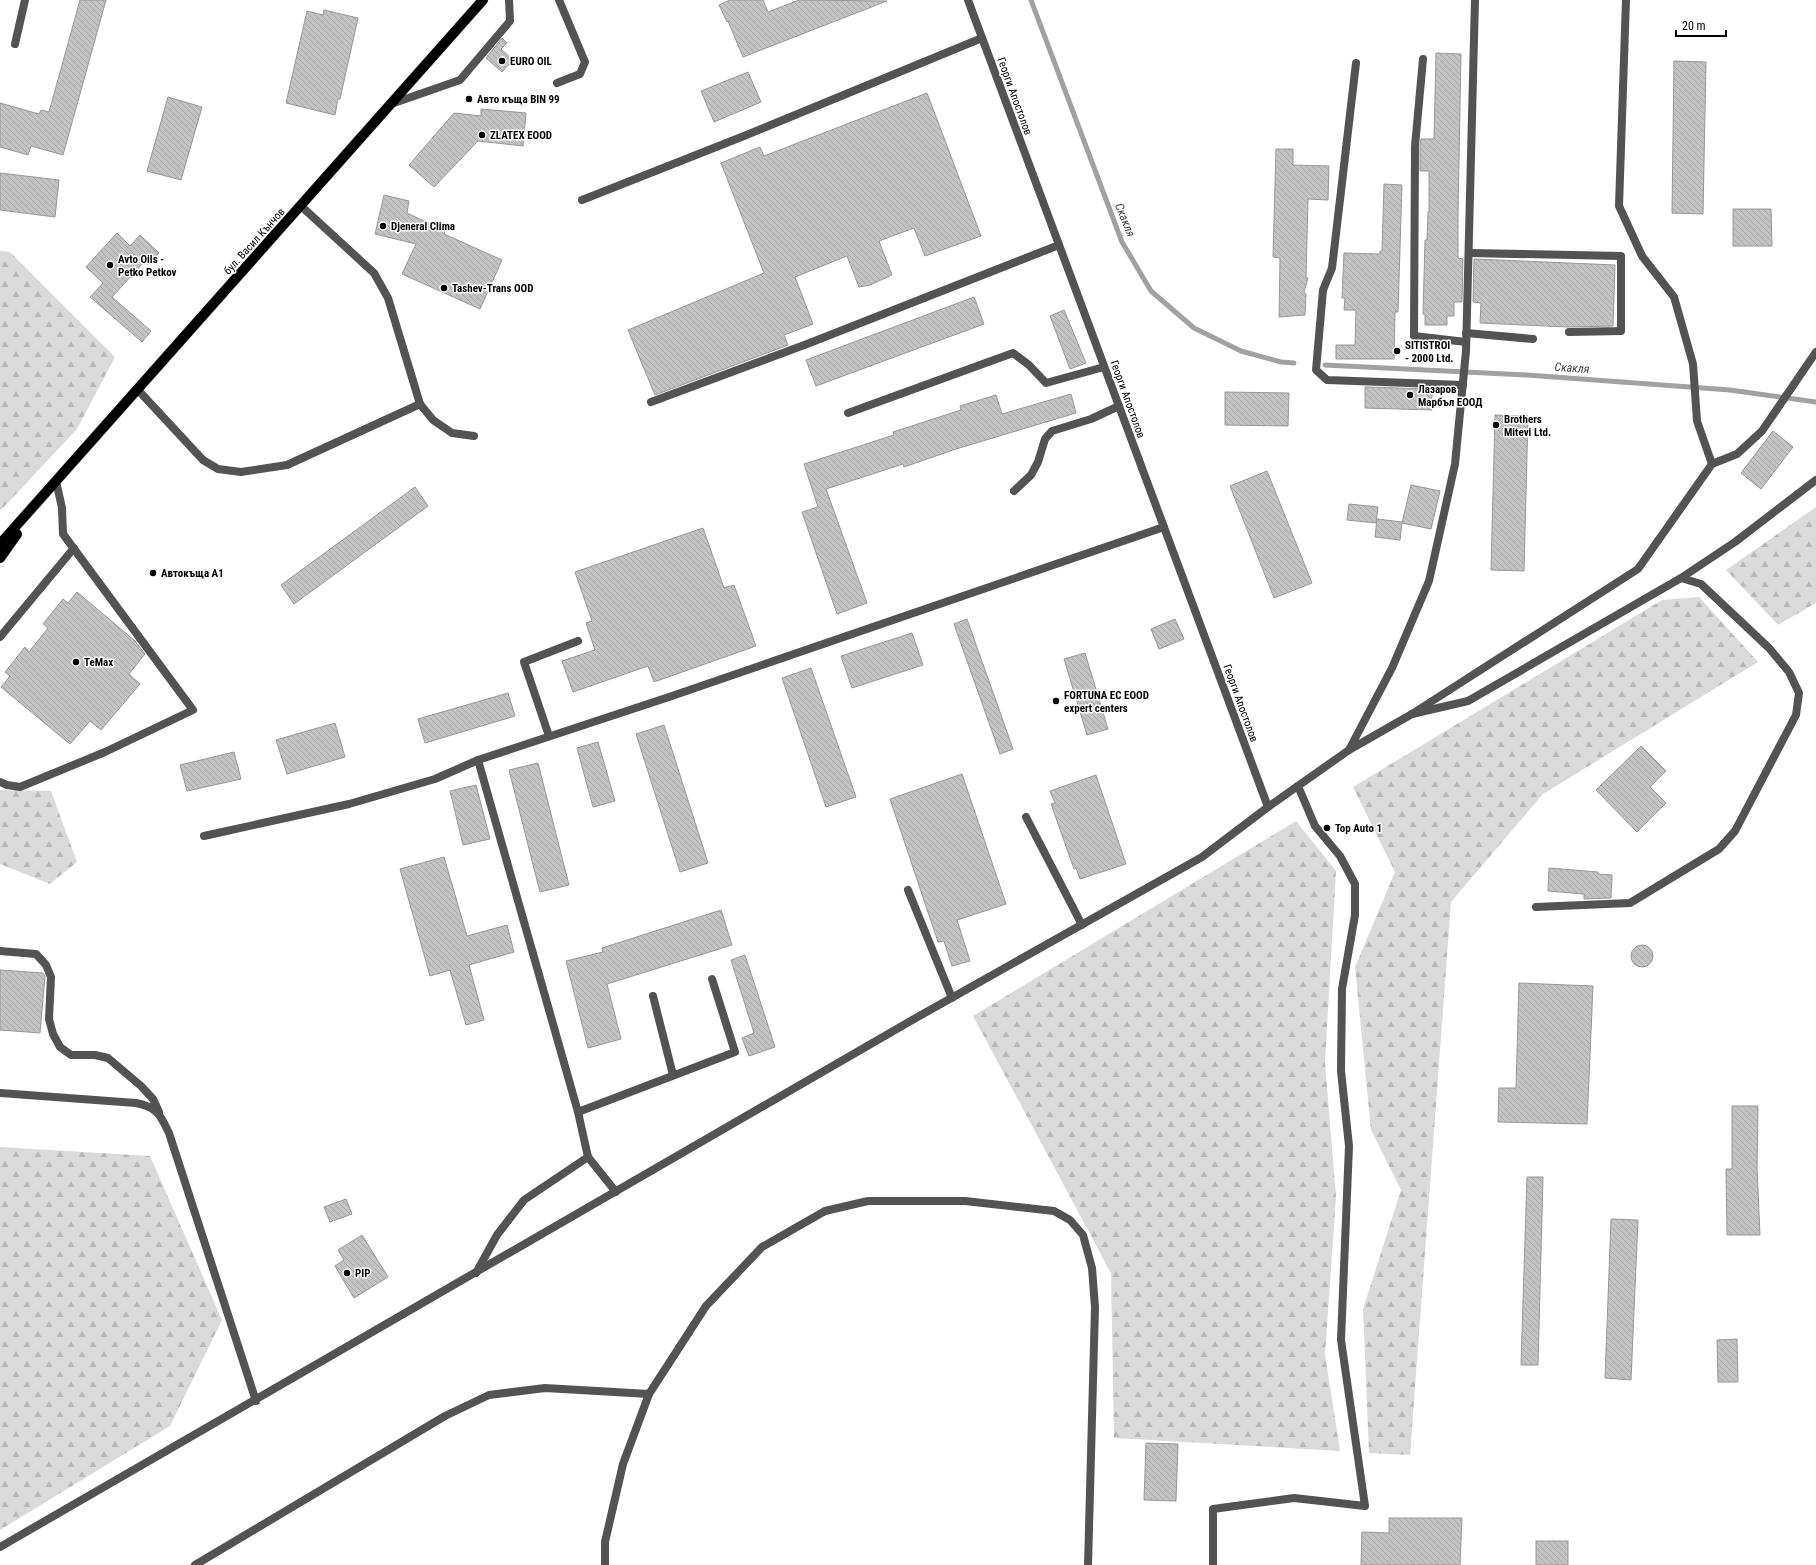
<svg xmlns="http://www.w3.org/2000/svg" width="1816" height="1565" viewBox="0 0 1816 1565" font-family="'Roboto Condensed',sans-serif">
<defs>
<pattern id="forest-firs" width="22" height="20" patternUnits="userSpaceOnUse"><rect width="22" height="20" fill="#dadada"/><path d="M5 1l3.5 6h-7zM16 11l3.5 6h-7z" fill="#b9b9b9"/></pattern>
<pattern id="building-back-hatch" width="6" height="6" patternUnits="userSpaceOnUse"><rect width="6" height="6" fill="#c3c3c3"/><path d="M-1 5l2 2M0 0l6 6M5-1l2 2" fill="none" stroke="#a6a6a6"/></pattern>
</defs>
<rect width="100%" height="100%" fill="#fff"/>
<g fill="url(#forest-firs)">
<polygon points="0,251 10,252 115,357 77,429 0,511"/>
<polygon points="1816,507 1816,603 1778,625 1726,570"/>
<polygon points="1699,597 1758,662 1543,794 1451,902 1410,1455 1369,1453 1363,1309 1401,1190 1371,1130 1355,967 1395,872 1353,787 1662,600"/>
<polygon points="0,790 51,791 77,862 50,884 0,864"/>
<polygon points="1296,821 1336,871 1325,1062 1336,1197 1325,1354 1340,1451 1114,1438 1111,1273 973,1016"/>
<polygon points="0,1147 150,1156 222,1320 170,1426 0,1530"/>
</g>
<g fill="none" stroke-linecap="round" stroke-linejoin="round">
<g stroke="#a1a1a1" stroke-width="5">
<polyline points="1031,0 1122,242 1151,291 1194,328 1241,351 1281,362 1294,363"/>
<polyline points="1325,365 1527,375 1730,390 1816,402"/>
</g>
</g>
<g fill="url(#building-back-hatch)" stroke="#979797">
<polygon points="80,0 106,0 63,155 31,146 28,155 0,147 0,103 39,114 41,110 49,112"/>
<polygon points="730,0 763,0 768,12 799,0 887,1 743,57 728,21 727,22 719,5"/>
<polygon points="324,10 358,18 340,99 338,99 335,115 286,103 307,11 323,15"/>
<polygon points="502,38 507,43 501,49 513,60 502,72 486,58"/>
<polygon points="1436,53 1461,54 1458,213 1458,258 1463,259 1462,302 1454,302 1454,316 1447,316 1447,325 1425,325 1425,314 1423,314 1425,240 1427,240 1428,212 1429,212 1429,171 1420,171 1420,146 1421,139 1434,139"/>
<polygon points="1674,61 1706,62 1703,214 1672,213"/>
<polygon points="748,72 761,102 714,122 701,91"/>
<polygon points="927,93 981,236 925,256 914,228 879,241 892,275 870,285 859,287 847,256 795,277 813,324 784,335 788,345 655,395 628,330 764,273 721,163 760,147 764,156"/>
<polygon points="168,97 202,107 181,180 147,171"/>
<polygon points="481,109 526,113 523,146 478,141 434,187 409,165 454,113 481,116"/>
<polygon points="1276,149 1293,149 1293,165 1329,166 1328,200 1308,199 1306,278 1308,278 1304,292 1306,294 1305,315 1279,317 1280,258 1273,257"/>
<polygon points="0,173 59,180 55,217 0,210"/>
<polygon points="1384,184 1402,185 1398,312 1395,312 1394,359 1336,359 1336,345 1355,345 1356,310 1344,310 1345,298 1342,298 1344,253 1380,254 1380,251 1382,251"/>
<polygon points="384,195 409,201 407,213 445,231 444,234 502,260 480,309 402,274 416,244 375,234"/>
<polygon points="1733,209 1771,209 1772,246 1733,246"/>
<polygon points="117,233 130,246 140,235 159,253 148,265 144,262 112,297 151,331 142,342 90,297 103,283 86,267"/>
<polygon points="1474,259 1615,265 1613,326 1567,327 1480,323 1481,303 1473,302"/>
<polygon points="974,297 984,324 816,386 806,360"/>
<polygon points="1064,310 1086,363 1070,369 1050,316"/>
<polygon points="1365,387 1432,389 1432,410 1365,408"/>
<polygon points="1225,392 1289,393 1288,426 1225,425"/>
<polygon points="1071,394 1076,413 956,449 904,467 903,464 826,489 867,603 837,614 802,512 818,507 804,464 894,435 893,432 961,410 960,406 996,395 1002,414"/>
<polygon points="1495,415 1528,416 1524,571 1491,570"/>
<polygon points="1773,431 1793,447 1761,489 1741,473"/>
<polygon points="1267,471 1312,583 1274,598 1230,486"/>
<polygon points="1411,485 1440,491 1431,529 1402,523"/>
<polygon points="415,487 428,506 294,604 281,585"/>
<polygon points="1349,504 1378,507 1376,523 1347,520"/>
<polygon points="1377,519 1402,522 1400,540 1375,537"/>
<polygon points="703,528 724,588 734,585 756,646 654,682 648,666 573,692 562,661 595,650 586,623 592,621 575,572"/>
<polygon points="77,592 135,641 145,654 129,674 140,684 101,730 90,721 70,744 1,687 10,676 5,672 25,647 29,652 48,628 43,624 63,599 68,603"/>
<polygon points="967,619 1013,749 1000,754 954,624"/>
<polygon points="1175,619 1184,639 1159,649 1151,629"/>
<polygon points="912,633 923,665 852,688 841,656"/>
<polygon points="1085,653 1108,729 1087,735 1064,659"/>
<polygon points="811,668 856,797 826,807 782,678"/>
<polygon points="508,693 515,716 425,743 418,719"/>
<polygon points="335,723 345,757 287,774 276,740"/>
<polygon points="664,725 708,863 680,872 636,734"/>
<polygon points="598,742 615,801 593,807 577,748"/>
<polygon points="1641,746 1666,771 1650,787 1666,803 1637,832 1596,790"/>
<polygon points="234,752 241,779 187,791 180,765"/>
<polygon points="538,763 569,885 540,892 509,770"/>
<polygon points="962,774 1006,904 957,920 970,961 952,966 944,941 938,942 890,799"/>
<polygon points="1096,775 1126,864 1080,879 1076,868 1074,869 1051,804 1055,803 1050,791"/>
<polygon points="476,785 490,839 463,845 450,791"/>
<polygon points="444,857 467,936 507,925 514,952 469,965 484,1020 466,1025 450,970 430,976 400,869"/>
<polygon points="1549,868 1598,872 1598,874 1612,875 1611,898 1584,899 1584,894 1548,891"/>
<polygon points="721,910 732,945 607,984 621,1039 588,1048 566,961 603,952 602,948"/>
<circle cx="1642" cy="956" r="11"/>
<polygon points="745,955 775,1047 749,1056 742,1038 754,1033 731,960"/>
<polygon points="0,970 43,973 45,976 40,1033 0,1030"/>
<polygon points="1519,983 1593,986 1587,1124 1498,1122 1499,1088 1516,1088"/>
<polygon points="1732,1106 1758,1106 1757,1168 1760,1235 1727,1235 1726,1169 1732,1169"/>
<polygon points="1527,1177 1543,1177 1538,1365 1521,1365"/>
<polygon points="346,1199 352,1214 330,1222 324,1207"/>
<polygon points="1611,1219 1638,1220 1631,1380 1605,1378"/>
<polygon points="362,1235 388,1277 354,1298 335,1266 344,1260 338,1250"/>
<polygon points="1737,1339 1738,1382 1718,1382 1717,1340"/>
<polygon points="1146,1443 1178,1444 1176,1501 1144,1500"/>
<polygon points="1389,1518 1462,1518 1460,1565 1361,1565 1362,1532 1389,1533"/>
<rect x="1536" y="1541" width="32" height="24"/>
</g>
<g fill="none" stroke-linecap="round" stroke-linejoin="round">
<defs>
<g id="primary">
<polyline points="0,544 483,0"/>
<polyline points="0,558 17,534"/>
</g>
</defs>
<use href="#primary" stroke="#dbdbdb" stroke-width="11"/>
<g stroke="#535353" stroke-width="8">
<polyline points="1626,0 1619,206 1642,256 1674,297 1693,364 1697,421 1712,464"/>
<polyline points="15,44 25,0"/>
<polyline points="1423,59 1415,146 1414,336 1466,342"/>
<polyline points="1356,63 1332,268 1323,290 1316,370 1327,380 1463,385"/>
<polyline points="557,83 580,74 585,62 559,0"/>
<polyline points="394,103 460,80 510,21 509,0"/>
<polyline points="582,200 744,136 982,38"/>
<polyline points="301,206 374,273 388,298 420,404 433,420 452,433 474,436"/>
<polyline points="1469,253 1621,256 1621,331 1569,332"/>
<polyline points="1466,333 1533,339"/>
<polyline points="138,390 203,460 218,469 241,472 287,465 420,404"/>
<polyline points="651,402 807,344 1059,245"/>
<polyline points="848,413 1013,353 1029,365 1046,383 1104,367"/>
<polyline points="1014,491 1031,475 1038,462 1045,439 1052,431 1091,419 1119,406"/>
<polyline points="1681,578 1735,542 1816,480"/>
<polyline points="0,637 74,548"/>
<polyline points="1412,714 1468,701 1681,578 1701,584 1769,648 1789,672 1799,693 1796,715 1735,831 1719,849 1630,903 1536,907"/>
<polyline points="549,736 524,662 578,641"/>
<polyline points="1349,750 1412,714 1638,569 1712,464 1737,454 1762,431 1816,352"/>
<polyline points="478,760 578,1112 588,1157 616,1192"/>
<polyline points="0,782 7,785 20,787 105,752 193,710 63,534 62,508 56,481"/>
<polyline points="1026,817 1082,925"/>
<polyline points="204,836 349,804 435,779 478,760 669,697 1164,527"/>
<polyline points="908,890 952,998"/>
<polyline points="0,951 36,954 46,965 51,977 49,1019 53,1034 60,1047 71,1055 95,1055 108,1058 141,1086 153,1099 159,1112"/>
<polyline points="653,996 673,1075"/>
<path d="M0,1093L136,1103C157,1107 160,1114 169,1133L256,1401"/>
<polyline points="578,1112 735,1052 712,979"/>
<polyline points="476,1273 497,1235 524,1200 588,1157"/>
<polyline points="195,1565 445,1416 489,1395 545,1388 649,1394"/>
<polyline points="605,1565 605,1542 623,1464 649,1394 706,1306 762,1247 825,1211 868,1201 965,1201 1054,1211 1070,1220 1083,1235 1092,1268 1095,1307 1088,1565"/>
<polyline points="1213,1565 1213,1509 1294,1498 1365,1506 1341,1340 1349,1146 1341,1071 1342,989 1355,915 1355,884 1340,856 1315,826 1298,786"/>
</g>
<g stroke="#535353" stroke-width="8">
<polyline points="968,0 1268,807"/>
<polyline points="0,1547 914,1019 1202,857 1268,807 1349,750 1392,668 1429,581 1455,464 1466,351 1475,0"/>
</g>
<use href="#primary" stroke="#000" stroke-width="10"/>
</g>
<g fill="#000" stroke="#fff" stroke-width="1.5">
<circle cx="502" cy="61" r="4"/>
<circle cx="469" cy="99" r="4"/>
<circle cx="482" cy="135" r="4"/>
<circle cx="383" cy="226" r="4"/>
<circle cx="110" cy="265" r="4"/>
<circle cx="444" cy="288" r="4"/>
<circle cx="1397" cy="351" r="4"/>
<circle cx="1410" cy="395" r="4"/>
<circle cx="1496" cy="425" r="4"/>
<circle cx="153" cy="573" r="4"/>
<circle cx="76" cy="662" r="4"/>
<circle cx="1056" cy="701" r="4"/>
<circle cx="1327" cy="828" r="4"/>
<circle cx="347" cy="1273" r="4"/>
</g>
<g text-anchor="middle" stroke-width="3" stroke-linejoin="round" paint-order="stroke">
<g font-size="11" font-weight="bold" fill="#000" stroke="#fff" text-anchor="start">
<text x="510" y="65">EURO OIL</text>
<text x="477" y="103">Авто къща BIN 99</text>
<text x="490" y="139">ZLATEX EOOD</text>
<text x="391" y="230">Djeneral Clima</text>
<text x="118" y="263">Avto Oils -<tspan x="118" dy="13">Petko Petkov</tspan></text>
<text x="452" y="292">Tashev-Trans OOD</text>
<text x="1405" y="349">SITISTROI<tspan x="1405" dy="13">- 2000 Ltd.</tspan></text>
<text x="1418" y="393">Лазаров<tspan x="1418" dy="13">Марбъл ЕООД</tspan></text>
<text x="1504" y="423">Brothers<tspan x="1504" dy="13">Mitevi Ltd.</tspan></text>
<text x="161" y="577">Автокъща А1</text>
<text x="84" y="666">TeMax</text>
<text x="1064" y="699">FORTUNA EC EOOD<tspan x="1064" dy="13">expert centers</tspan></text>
<text x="1335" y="832">Top Auto 1</text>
<text x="355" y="1277">PIP</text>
</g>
<g font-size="11" fill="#000" stroke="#fff">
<text transform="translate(1015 96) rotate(70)" y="4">Георги Апостолов</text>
<text transform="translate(254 241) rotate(-48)" y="4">бул. Васил Кънчов</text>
<text transform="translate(1128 399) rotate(70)" y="4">Георги Апостолов</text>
<text transform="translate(1241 703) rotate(70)" y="4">Георги Апостолов</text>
</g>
<g font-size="12" font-style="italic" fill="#424242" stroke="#fff">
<text transform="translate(1125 220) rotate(68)" y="4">Скакля</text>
<text transform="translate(1572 368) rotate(4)" y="4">Скакля</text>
</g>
</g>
<path d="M1676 30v6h50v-6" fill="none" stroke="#000000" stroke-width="2"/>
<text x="1682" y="30" font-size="12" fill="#000000" stroke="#ffffff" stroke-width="3" paint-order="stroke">20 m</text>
</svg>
